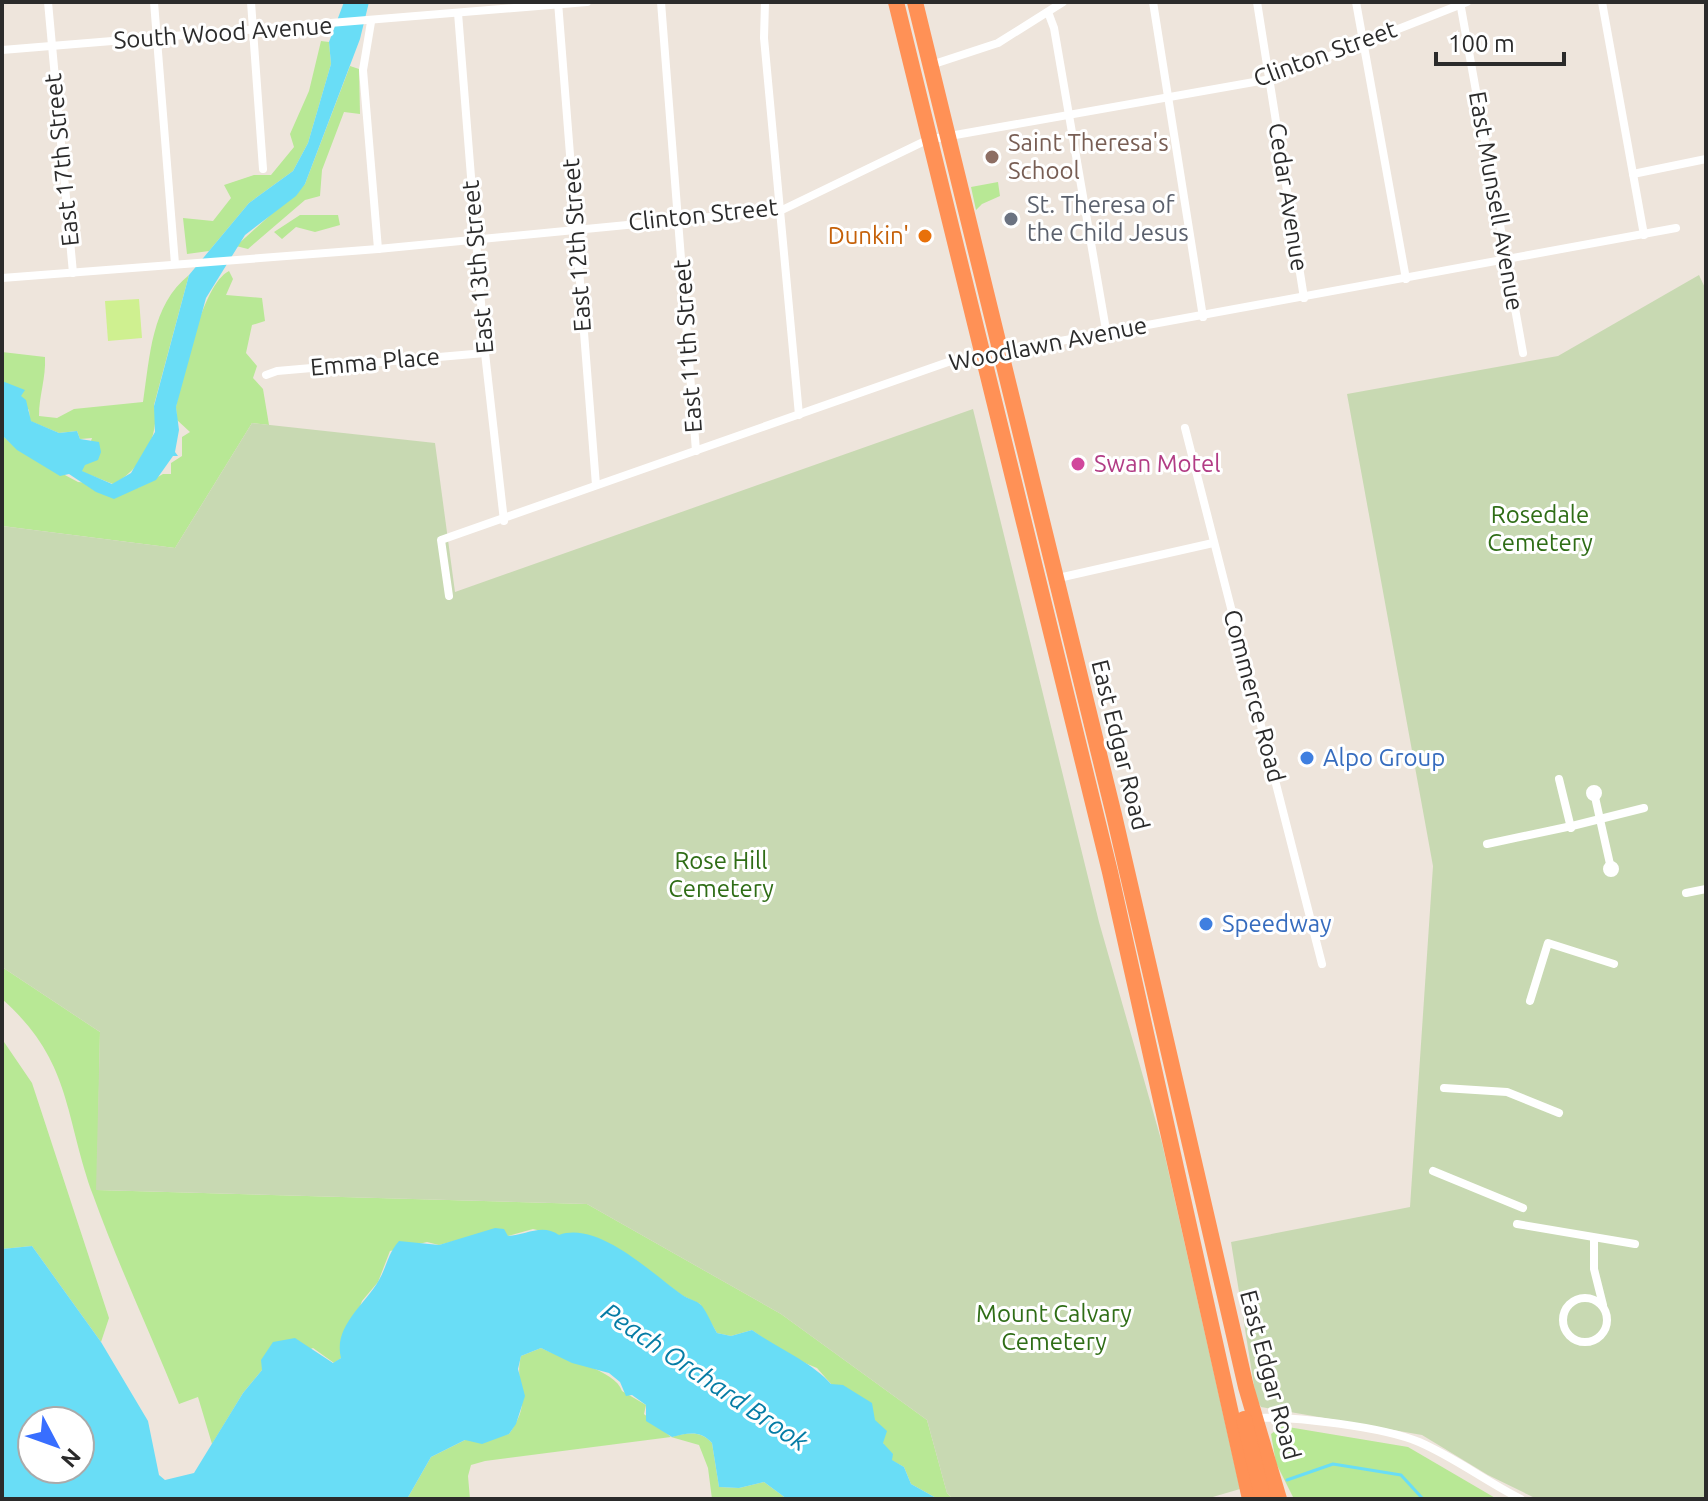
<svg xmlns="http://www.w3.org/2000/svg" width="1708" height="1501" viewBox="0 0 1708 1501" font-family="Ubuntu,sans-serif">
<rect width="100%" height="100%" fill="#eee5dc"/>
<g fill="#b8e895">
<polygon points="321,41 329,42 331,64 308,143 293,171 249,203 209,251 187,254 183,218 213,221 231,198 224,185 254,175 271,175 294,147 290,134 309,91"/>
<polygon points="350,66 359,69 360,114 344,112 322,170 320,196 305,200 248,249 236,246 305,184"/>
<polygon points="998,182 1000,196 982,204 976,210 971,187"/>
<polygon points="300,215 338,215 340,225 315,232 296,227 282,239 274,232"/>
<path d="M229,271L233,279L226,295L262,298L265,321L252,325L246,353L257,366L253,378L263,389L269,425L252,423L175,548L2,526V435L18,450L78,482L138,488L163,474H171V463L182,456V437L190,432L177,420L176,407C183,377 202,284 229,271Z"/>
<path d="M189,275L154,405C161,436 140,471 113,484L85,473L81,471L92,438L80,439L77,431L59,433L30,421L29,410L2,381V352L45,357C46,379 39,395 39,416L57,418L74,409L143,402C150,357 151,305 189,275Z"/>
<path d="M2,967L100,1032L97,1190L587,1204L781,1314L927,1420L947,1493L953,1499H938L911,1484L904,1467L891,1460L883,1443L817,1368L788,1356L752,1330L731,1336L717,1333L700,1304L683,1296L625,1253L558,1235L533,1229L508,1236L489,1232L439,1245L427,1242L390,1251L378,1282L362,1301L341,1358L334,1363L313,1348L262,1370L243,1393L212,1444L198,1397L179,1404C151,1334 118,1265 93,1195C64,1115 72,1061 2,999Z"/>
<polygon points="2,1039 32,1083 109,1318 101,1342 32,1246 2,1249"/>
<path d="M541,1348C563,1359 616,1370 622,1391L646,1405L644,1414L671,1437C687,1433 700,1430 712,1443L719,1487L739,1488L764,1482L787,1499H712L708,1468L699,1445L671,1437L485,1461L471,1465L468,1476L470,1499H407L431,1457L465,1440L509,1434C535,1398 513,1388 521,1356Z"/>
<polygon points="1282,1426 1408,1447 1497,1499 1294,1499 1276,1463 1271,1434"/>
</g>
<g fill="#c8d9b2">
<polygon points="1699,275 1706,290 1706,1499 1537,1499 1488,1475 1422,1435 1261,1407 1256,1398 1231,1242 1410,1207 1433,866 1347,394 1558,356"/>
<polygon points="973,409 1099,922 1162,1143 1240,1489 1206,1499 953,1499 947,1493 927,1420 781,1314 587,1204 96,1190 100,1032 2,967 2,526 175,548 252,423 435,443 455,592"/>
</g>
<polygon fill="#cff090" points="139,299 142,338 108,341 105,301"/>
<g fill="#69ddf6" fill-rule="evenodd">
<polygon points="344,2 369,2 360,39 305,184 296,196 245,235 206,298 176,407 179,430 175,452 178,456 173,456 156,480 114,499 96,492 69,474 60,476 17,450 2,435 2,381 25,390 21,396 26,400 31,421 59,433 77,431 80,439 99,442 101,452 98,460 85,465 82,471 112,484 131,473 155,432 154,406 189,275 249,203 293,171 308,143 331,64 329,42"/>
<path d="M495,1228L504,1229L508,1236C526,1235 542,1223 559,1235C598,1221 650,1272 681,1294C687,1299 697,1300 702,1306C708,1314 712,1325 717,1333L731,1336L752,1330C777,1348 812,1362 831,1384L843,1385L872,1403L875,1420L887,1431L883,1443L893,1454L892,1460L904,1467L911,1484L938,1499H787L764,1482L739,1488L719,1487L712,1443C700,1430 688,1433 672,1437L646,1421V1405L632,1395L626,1396L620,1382L609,1373L572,1363L541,1348L521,1356L518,1369L525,1396L516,1424L509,1434L482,1444L465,1440L431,1457L407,1499H2V1249L32,1246L101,1342L148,1421L159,1475L165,1480L194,1473L243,1393L262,1370L261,1360L273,1342L295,1338L333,1363L341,1358C333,1326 365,1305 379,1280C387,1266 388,1253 399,1241L439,1245ZM32,1421H80V1469H32Z"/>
</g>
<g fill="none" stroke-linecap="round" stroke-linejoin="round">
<polyline stroke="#69ddf6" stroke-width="3" points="1287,1480 1333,1464 1401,1475 1423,1499"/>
<g stroke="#fff" stroke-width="8">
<polyline points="48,2 73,273"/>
<polyline points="154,2 175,264"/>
<polyline points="251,2 263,169"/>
<polyline points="558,2 596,485"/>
<polyline points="661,2 696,451"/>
<polyline points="765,2 764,38 799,415"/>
<polyline points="1153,2 1203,317"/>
<polyline points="1257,2 1304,298"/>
<polyline points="1356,2 1406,279"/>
<polyline points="1460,2 1523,353"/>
<polyline points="1602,2 1644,235"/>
<polyline points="1048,12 1054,28 1106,330"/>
<polyline points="458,13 485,353 504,521"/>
<polyline points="371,22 363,70 378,249"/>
<polyline points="2,50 587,2"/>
<polyline points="931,65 998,43 1063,2"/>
<polyline points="1633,174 1706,159"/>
<polyline points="2,278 378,249 782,210 927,140 1271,79 1467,2"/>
<polyline points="266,375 277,371 485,353"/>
<polyline points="1185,428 1322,964"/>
<polyline points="1054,579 1213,543"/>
<polyline points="449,596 441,540 951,361 1676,228"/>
<polyline points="1559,779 1571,828"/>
<circle cx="1594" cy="793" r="4"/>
<polyline points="1595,797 1610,864"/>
<polyline points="1572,826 1644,808"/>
<polyline points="1487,844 1567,827"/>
<circle cx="1611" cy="869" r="4"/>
<polyline points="1686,893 1706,889"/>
<polyline points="1530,1001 1548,943 1614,964"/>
<polyline points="1444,1088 1507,1092 1559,1113"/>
<polyline points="1433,1171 1523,1208"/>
<polyline points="1517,1224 1635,1244"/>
<polyline points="1594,1240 1594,1269 1603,1305"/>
<circle cx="1585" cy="1320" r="22"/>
<path d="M1255,1418C1295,1416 1383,1427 1419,1442C1454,1457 1487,1482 1521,1499"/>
</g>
<g stroke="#ff9156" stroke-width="16">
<polyline points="896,2 1110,872 1250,1499"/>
<polyline points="915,2 1114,815 1246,1387 1279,1499"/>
<polyline points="1244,1419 1263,1499"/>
</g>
</g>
<circle fill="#8d6e63" stroke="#fff" stroke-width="3" cx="992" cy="157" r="8"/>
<circle fill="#6b7280" stroke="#fff" stroke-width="3" cx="1011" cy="219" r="8"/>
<circle fill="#e8710a" stroke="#fff" stroke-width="3" cx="925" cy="236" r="8"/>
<circle fill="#d1479c" stroke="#fff" stroke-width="3" cx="1078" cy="464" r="8"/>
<g fill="#3f7fe0" stroke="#fff" stroke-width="3">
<circle cx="1307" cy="758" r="8"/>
<circle cx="1206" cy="924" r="8"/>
</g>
<g text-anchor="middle" stroke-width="6" stroke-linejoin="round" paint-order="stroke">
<g font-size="24" fill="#2b2b2b" stroke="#fff">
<text transform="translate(223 33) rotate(-4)" y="8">South Wood Avenue</text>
<text transform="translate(1325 54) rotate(-20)" y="8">Clinton Street</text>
<text transform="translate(62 160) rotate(-96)" y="8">East 17th Street</text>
<text transform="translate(1288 197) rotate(81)" y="8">Cedar Avenue</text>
<text transform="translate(1496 201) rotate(80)" y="8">East Munsell Avenue</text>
<text transform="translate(703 215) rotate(-6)" y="8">Clinton Street</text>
<text transform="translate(577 245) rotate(-94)" y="8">East 12th Street</text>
<text transform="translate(478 267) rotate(-95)" y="8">East 13th Street</text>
<text transform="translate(1048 344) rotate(-11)" y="8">Woodlawn Avenue</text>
<text transform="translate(688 346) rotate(-94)" y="8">East 11th Street</text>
<text transform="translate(375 362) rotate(-5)" y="8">Emma Place</text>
<text transform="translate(1254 696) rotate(75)" y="8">Commerce Road</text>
<text transform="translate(1120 745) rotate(76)" y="8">East Edgar Road</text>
<text transform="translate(1270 1375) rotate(75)" y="8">East Edgar Road</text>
</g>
<g font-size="24" fill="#785e54" stroke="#fff" text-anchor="start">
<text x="1008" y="151">Saint Theresa's<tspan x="1008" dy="28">School</tspan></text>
</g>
<g font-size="24" fill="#5b616d" stroke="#fff" text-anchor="start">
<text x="1027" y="213">St. Theresa of<tspan x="1027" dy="28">the Child Jesus</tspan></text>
</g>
<g font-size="24" fill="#c56008" stroke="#fff" text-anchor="end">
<text x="909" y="244">Dunkin'</text>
</g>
<g font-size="24" fill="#b23c85" stroke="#fff" text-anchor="start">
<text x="1094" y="472">Swan Motel</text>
</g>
<g font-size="24" fill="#2f6d16" stroke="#fff">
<text x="1540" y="523">Rosedale<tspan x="1540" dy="28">Cemetery</tspan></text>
<text x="721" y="869">Rose Hill<tspan x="721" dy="28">Cemetery</tspan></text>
<text x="1054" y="1322">Mount Calvary<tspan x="1054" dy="28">Cemetery</tspan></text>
</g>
<g font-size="24" fill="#366cbe" stroke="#fff" text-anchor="start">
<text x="1323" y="766">Alpo Group</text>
<text x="1222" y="932">Speedway</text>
</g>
<g font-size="26" font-style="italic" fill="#057ca5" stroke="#fff">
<text transform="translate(705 1377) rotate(34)" y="9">Peach Orchard Brook</text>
</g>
</g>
<rect width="1708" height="1501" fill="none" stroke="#2b2b2b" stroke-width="8"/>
<g transform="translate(56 1445) rotate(131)"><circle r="38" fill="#ffffff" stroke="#aaaaaa" stroke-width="2"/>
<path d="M0-6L14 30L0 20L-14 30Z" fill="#386eff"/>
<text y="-12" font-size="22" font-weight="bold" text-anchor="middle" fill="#2b2b2b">N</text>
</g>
<path d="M1436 52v12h128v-12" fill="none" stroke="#2b2b2b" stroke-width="4"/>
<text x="1448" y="52" font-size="24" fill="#2b2b2b" stroke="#ffffff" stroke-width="6" paint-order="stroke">100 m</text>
</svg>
